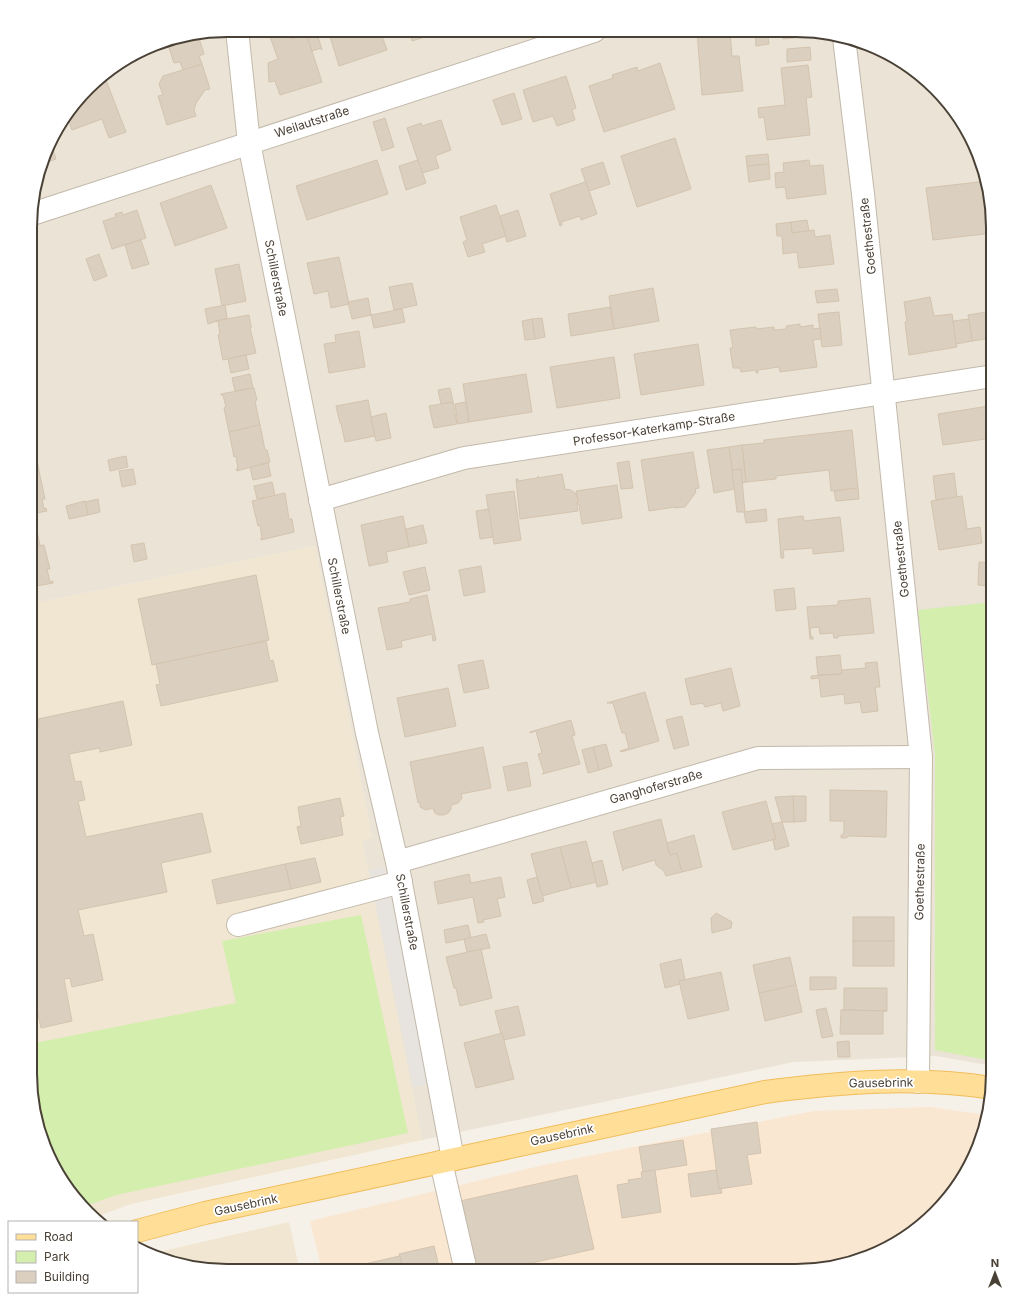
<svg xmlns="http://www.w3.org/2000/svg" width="1023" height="1301" viewBox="0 0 1023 1301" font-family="Inter,sans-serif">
<rect width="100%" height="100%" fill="#f6f1e8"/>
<polygon fill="#eae3d6" points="227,30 822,32 871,45 906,63 944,97 967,129 986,176 993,227 993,1066 936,1056 794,1062 422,1140 362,841 372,837 315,546 31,604 32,201 56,129 97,79 163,41"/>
<polygon fill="#f9e7d2" points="930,1107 987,1115 983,1137 967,1173 935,1214 894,1245 847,1264 809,1271 322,1271 310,1221 548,1164 814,1111"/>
<g fill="#f0e6d1">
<polygon points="315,546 372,837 362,841 422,1140 131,1204 93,1218 87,1213 56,1172 37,1125 30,1074 31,604"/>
<polygon points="289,1222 300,1271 214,1271 164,1261 150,1254"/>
</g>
<g fill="#d3eead">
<polygon points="993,602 993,1061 935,1050 935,754 918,610"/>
<polygon points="361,915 408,1133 116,1195 83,1207 56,1172 37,1125 30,1074 30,1044 236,1003 222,941"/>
</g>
<polygon fill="#e7e4e0" points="385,867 429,1084 413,1087 369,870"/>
<g fill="#dbcfbf" stroke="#d4c4af">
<polygon points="282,30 288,30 291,39 304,36 303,34 306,33 322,82 280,95 275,81 269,82 268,63 278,59 269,34"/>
<polygon points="314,30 316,30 322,50 321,48 312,51 306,33"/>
<polygon points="328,30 380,30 387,50 339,66"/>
<polygon points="409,31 431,31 426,32 428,36 412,41"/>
<polygon points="697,31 730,31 732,56 739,56 743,91 702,95"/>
<polygon points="755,32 804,32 805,37 783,39 783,34 768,36 769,44 756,46"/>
<polygon points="198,35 204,54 199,56 202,64 183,70 180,62 174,63 167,42 179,38"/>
<polygon points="810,47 811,60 787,62 787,49"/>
<polygon points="660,63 675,109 604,132 589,86 613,78 612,75 637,67 638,71"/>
<polygon points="202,64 210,89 205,90 196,103 194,110 196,116 167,125 158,96 163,95 159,84 163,76"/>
<polygon points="808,65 812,97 806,98 810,135 767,140 764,117 759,118 758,108 785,105 781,68"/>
<polygon points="104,75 126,132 109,138 102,119 72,130 67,116 85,94 93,90 92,85 97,79"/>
<polygon points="566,76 576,108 572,110 575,120 557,126 553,116 533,122 523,90"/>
<polygon points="514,93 522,119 502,125 493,100"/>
<polygon points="385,118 394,147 382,151 373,122"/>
<polygon points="441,120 451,150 435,156 439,168 422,173 407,128 421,123 422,126"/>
<polygon points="675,138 691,189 637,207 621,156"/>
<polygon points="51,144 56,159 45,163"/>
<polygon points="768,154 769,164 747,166 746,156"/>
<polygon points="377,160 388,194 307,220 296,186"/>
<polygon points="418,160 426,183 406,190 399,166"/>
<polygon points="809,160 810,166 823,165 826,194 787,199 785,187 776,188 775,173 784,172 783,163"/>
<polygon points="603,162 610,184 589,191 581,169"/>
<polygon points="769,164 770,179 749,182 747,166"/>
<polygon points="987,181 993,233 933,240 926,188"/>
<polygon points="585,182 586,182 597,214 581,220 580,216 561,222 562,225 560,226 550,194"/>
<polygon points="211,185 227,228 175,246 160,203"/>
<polygon points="496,205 506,236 482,244 485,252 468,257 463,242 467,240 460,217"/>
<polygon points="137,210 146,238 112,249 103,221 116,217 115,214 122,212 123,215"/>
<polygon points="518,210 526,236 507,242 500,216"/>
<polygon points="807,220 809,231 792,233 791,222"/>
<polygon points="791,222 792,233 814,230 815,237 830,235 834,264 799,268 797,252 783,254 782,236 777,236 776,224"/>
<polygon points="141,240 149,264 132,269 125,245"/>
<polygon points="99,254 107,276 94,281 86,259"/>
<polygon points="339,257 349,304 331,308 328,291 314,294 307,263"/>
<polygon points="239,264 246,301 222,306 215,269"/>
<polygon points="412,283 417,305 394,310 389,287"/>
<polygon points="653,288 659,321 614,329 609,296"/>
<polygon points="837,289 839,301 817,303 815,291"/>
<polygon points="930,297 934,316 952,314 957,347 909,355 905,322 907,321 904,302"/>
<polygon points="368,298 371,315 352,319 348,302"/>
<polygon points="225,305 227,318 208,324 205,309"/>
<polygon points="610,307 614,329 571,336 568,314"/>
<polygon points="402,309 405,322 374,328 371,315"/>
<polygon points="993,311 993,338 972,341 968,315"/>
<polygon points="839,312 842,345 822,347 818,314"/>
<polygon points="249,315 251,326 252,327 250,328 256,353 223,360 218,335 220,334 218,321 215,321"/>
<polygon points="542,318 545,337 535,339 532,319"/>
<polygon points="532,319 535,339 525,340 522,321"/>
<polygon points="969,319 972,341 956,344 953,321"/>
<polygon points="800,324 800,327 813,325 813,329 820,328 821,339 813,340 817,367 780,372 779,367 758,370 758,373 756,373 756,370 741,372 740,368 733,368 730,348 733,348 730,330 756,327 756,329 774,327 774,330 787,329 786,326"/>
<polygon points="359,331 365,367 329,373 324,344 336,342 335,335"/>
<polygon points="698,344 704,385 641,395 634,354"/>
<polygon points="246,355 249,369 231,373 228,359"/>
<polygon points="614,357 620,398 557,408 550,367"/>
<polygon points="250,374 253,388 235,391 232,378"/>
<polygon points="526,374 532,412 469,422 463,384"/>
<polygon points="254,388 257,400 255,401 260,425 229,432 224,408 226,407 223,395 221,395 221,394"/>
<polygon points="450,388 453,402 441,404 438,390"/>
<polygon points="368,400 375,436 345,442 341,423 340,423 336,406"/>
<polygon points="453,402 457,424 434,428 429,406"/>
<polygon points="466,402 469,422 458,424 455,404"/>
<polygon points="989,406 993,438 943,445 938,414"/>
<polygon points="989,407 993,407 993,428"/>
<polygon points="386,413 391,438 376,441 371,417"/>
<polygon points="260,425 265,450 267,450 270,462 237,471 236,469 238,469 236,456 234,457 229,432"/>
<polygon points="852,430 858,488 831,491 829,470 776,476 776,479 746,482 742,445 764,443 764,440"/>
<polygon points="742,445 746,482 742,483 741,469 732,470 729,447"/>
<polygon points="31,446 31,447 35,447 39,471 31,473"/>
<polygon points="729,447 735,489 714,493 707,450"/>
<polygon points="693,452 699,488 695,489 696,492 685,507 675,508 675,507 649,511 641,460"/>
<polygon points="126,456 128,467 110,471 108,460"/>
<polygon points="629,461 633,488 621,489 617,463"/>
<polygon points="268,463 271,476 253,480 250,467"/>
<polygon points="133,469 136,484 122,487 119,471"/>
<polygon points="741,469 745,512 737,512 732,470"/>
<polygon points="39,471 45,499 42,499 44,509 46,508 47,511 31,514 31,473"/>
<polygon points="954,473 957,497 936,500 933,476"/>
<polygon points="562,474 565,489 571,490 576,494 578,499 577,504 578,511 520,519 516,479 518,479 518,481 537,478 538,476 538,478"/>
<polygon points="272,482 275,496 257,499 254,486"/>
<polygon points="617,485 622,518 582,524 579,504 577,504 578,499 576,495 577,495 576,491"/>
<polygon points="858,488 859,499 836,501 834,491"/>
<polygon points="514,491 521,540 494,544 486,495"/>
<polygon points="285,493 289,519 292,519 294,532 261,540 261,538 262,538 260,525 258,526 252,501"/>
<polygon points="962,496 967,529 980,527 982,543 939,550 931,501"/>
<polygon points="98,499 100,512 88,515 85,502"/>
<polygon points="85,501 88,515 69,519 66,506"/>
<polygon points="489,509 493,537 480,539 476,511"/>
<polygon points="766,509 767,521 746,523 744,512"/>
<polygon points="31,514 33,514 36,526 31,527"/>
<polygon points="403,516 409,547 386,552 388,562 369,566 361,525"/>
<polygon points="803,516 804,521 840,517 844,551 813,554 813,548 783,550 784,558 781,558 778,519"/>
<polygon points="423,525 427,543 409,547 406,529"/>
<polygon points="37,531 40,545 31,547 31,532"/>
<polygon points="144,543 147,559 134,562 131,545"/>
<polygon points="44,545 50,569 47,569 50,582 53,581 53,583 31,587 31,547"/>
<polygon points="979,562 993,563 993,586 978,585"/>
<polygon points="481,566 485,592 464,596 459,570"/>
<polygon points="425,567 430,590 409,595 403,572"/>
<polygon points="256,575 269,640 152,665 138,599"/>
<polygon points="794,588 796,609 776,611 774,590"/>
<polygon points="427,595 436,640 433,641 432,634 401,641 402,647 387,650 378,608 410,602 410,599"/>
<polygon points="870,598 874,633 838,636 838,638 834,638 833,633 820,634 819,627 810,628 811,637 813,637 813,639 810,639 807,607 838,605 838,601"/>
<polygon points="266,641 270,661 273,660 278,681 161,706 156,685 160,684 156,664"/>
<polygon points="840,655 842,674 818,675 816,657"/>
<polygon points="483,660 489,688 464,693 458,665"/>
<polygon points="877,662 880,687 875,687 878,711 862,713 860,702 845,704 844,694 821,697 819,678 811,679 811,676 842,674 842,670 866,668 865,663"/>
<polygon points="731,668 740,706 723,711 721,703 705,707 703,703 691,705 685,679"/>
<polygon points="448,688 456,726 405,737 397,698"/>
<polygon points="645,692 659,741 621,752 620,751 629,748 625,733 622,733 613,703 607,703"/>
<polygon points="123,701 132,745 100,752 100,748 69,754 75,782 81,781 85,800 78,801 86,837 202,813 211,852 161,863 167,892 78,910 84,936 93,934 103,980 72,987 70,978 64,979 72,1021 41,1028 32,986 30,986 31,729 39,727 38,719"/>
<polygon points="682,716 689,745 674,749 666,720"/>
<polygon points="571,720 575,735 572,736 580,764 542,774 544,773 538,754 542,753 536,731 530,733 530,732"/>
<polygon points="606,744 612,766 599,770 593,747"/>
<polygon points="483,747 491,788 461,794 462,798 458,803 451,805 451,809 448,813 444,815 439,815 435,813 433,808 426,810 420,807 420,802 418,803 410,762"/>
<polygon points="593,747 599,770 588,773 582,750"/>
<polygon points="527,762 531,786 508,791 503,767"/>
<polygon points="830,790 887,791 886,837 849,836 846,838 841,838 841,835 843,835 844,830 844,821 830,821"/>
<polygon points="793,796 806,796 806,821 794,822"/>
<polygon points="793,796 794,822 782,822 775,797"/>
<polygon points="340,798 344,816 340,817 343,835 301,844 297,827 301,826 298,807"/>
<polygon points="766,801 776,839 733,850 722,812"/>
<polygon points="661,819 670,855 677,853 682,872 666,876 664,871 656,865 655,860 624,869 623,871 613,832"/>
<polygon points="782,822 789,846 775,850 773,840 776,839 772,824"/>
<polygon points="694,835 702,867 682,872 677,853 670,855 667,843"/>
<polygon points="586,841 597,882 571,888 560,847"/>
<polygon points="560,847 571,888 542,896 531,854"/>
<polygon points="315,858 321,882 291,889 285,864"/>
<polygon points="602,860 608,884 597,887 592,863"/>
<polygon points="285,864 291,889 217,904 212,880"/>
<polygon points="469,874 471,883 501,877 505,897 497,899 501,916 483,920 484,922 478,923 473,897 438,904 434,882"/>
<polygon points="537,877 544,901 533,904 527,880"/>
<polygon points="716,913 732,922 731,928 712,933 711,918"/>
<rect x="853" y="917" width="41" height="24"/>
<polygon points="468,925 471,938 446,943 444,930"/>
<polygon points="486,934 490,948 467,952 464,939"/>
<rect x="853" y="941" width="41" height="25"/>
<polygon points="481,949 492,998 460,1006 456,988 454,988 446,957"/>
<polygon points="790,957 796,985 759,993 753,965"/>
<polygon points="681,959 685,980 679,981 680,984 665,988 660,964"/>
<polygon points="721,972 729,1010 688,1019 679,981"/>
<polygon points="810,977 836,977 836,989 810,990"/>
<polygon points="796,985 802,1012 765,1021 759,993"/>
<polygon points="844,988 887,988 887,1011 841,1010 844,1010"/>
<polygon points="518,1006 525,1035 504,1040 502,1033 501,1034 495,1011"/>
<polygon points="826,1008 833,1036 822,1038 816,1010"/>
<polygon points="841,1010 887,1011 883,1011 883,1034 840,1034"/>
<polygon points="502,1033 514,1079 476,1088 464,1043"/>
<polygon points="849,1041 850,1057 838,1057 837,1042"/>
<polygon points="757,1122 761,1153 747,1155 752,1184 719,1189 711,1129"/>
<polygon points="683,1140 687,1165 643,1172 639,1147"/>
<polygon points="655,1170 661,1212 622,1218 617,1185 629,1183 628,1180 642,1178 641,1172"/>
<polygon points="716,1170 719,1189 721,1188 722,1193 691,1197 688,1174"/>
<polygon points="577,1175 594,1249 496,1271 476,1271 460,1201"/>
<polygon points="434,1246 440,1271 403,1271 399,1254"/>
<polygon points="400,1256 403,1271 337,1271 337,1270"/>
</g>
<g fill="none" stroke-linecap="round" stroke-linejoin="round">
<defs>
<g id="minor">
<polyline points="237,30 249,143 367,733 397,862 453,1159"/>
<polyline points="844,38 863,194 921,757 918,1082"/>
<polyline points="32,214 594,31"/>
<polyline points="320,500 464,458 993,376"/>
<polyline points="397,862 758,758 921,757"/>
<polyline points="238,925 401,882"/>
<polyline points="441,1162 466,1271"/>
</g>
<path id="major" d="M137,1231L205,1213L765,1092C841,1082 915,1076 992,1088"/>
</defs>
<use href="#minor" stroke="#c2b9aa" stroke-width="24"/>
<use href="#major" stroke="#f0be5c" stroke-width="24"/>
<use href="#minor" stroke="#fff" stroke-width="22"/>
<use href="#major" stroke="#ffde98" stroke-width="22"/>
</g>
<g text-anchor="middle" stroke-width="3.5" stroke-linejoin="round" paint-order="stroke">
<g font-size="12" fill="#4a4136" stroke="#fff">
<text transform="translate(312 122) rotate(-18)" y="4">Weilautstraße</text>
<text transform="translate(868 236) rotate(-96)" y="4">Goethestraße</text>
<text transform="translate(276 278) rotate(79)" y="4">Schillerstraße</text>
<text transform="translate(654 429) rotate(-9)" y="4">Professor-Katerkamp-Straße</text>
<text transform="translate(901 559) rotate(-96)" y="4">Goethestraße</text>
<text transform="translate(339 596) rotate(79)" y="4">Schillerstraße</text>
<text transform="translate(656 787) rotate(-16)" y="4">Ganghoferstraße</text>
<text transform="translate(920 882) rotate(-89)" y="4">Goethestraße</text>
<text transform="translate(407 912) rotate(79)" y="4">Schillerstraße</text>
<text transform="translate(881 1083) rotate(-1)" y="4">Gausebrink</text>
<text transform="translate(562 1135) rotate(-12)" y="4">Gausebrink</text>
<text transform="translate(246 1205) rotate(-12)" y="4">Gausebrink</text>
</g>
</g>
<path d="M0 0H1023V1301H0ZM227 37H796A190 190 0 0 1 986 227V1074A190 190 0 0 1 796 1264H227A190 190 0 0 1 37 1074V227A190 190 0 0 1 227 37Z" fill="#fff" fill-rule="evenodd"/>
<path fill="none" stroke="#4a4136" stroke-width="2" d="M227 37H796A190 190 0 0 1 986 227V1074A190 190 0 0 1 796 1264H227A190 190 0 0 1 37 1074V227A190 190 0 0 1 227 37Z"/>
<rect x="8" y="1221" width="130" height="72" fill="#ffffff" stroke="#b7b3af"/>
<rect x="16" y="1234" width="20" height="6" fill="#ffde98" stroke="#b7b3af"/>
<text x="44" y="1241" font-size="12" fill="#4a4136">Road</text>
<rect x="16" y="1251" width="20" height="12" fill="#d3eead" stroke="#b7b3af"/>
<text x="44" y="1261" font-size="12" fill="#4a4136">Park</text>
<rect x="16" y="1271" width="20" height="12" fill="#dbcfbf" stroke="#b7b3af"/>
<text x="44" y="1281" font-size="12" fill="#4a4136">Building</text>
<g transform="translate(995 1273)" stroke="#ffffff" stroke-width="3" paint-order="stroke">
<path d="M0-3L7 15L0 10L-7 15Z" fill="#4a4136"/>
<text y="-6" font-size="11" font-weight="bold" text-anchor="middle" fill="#4a4136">N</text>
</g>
</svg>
